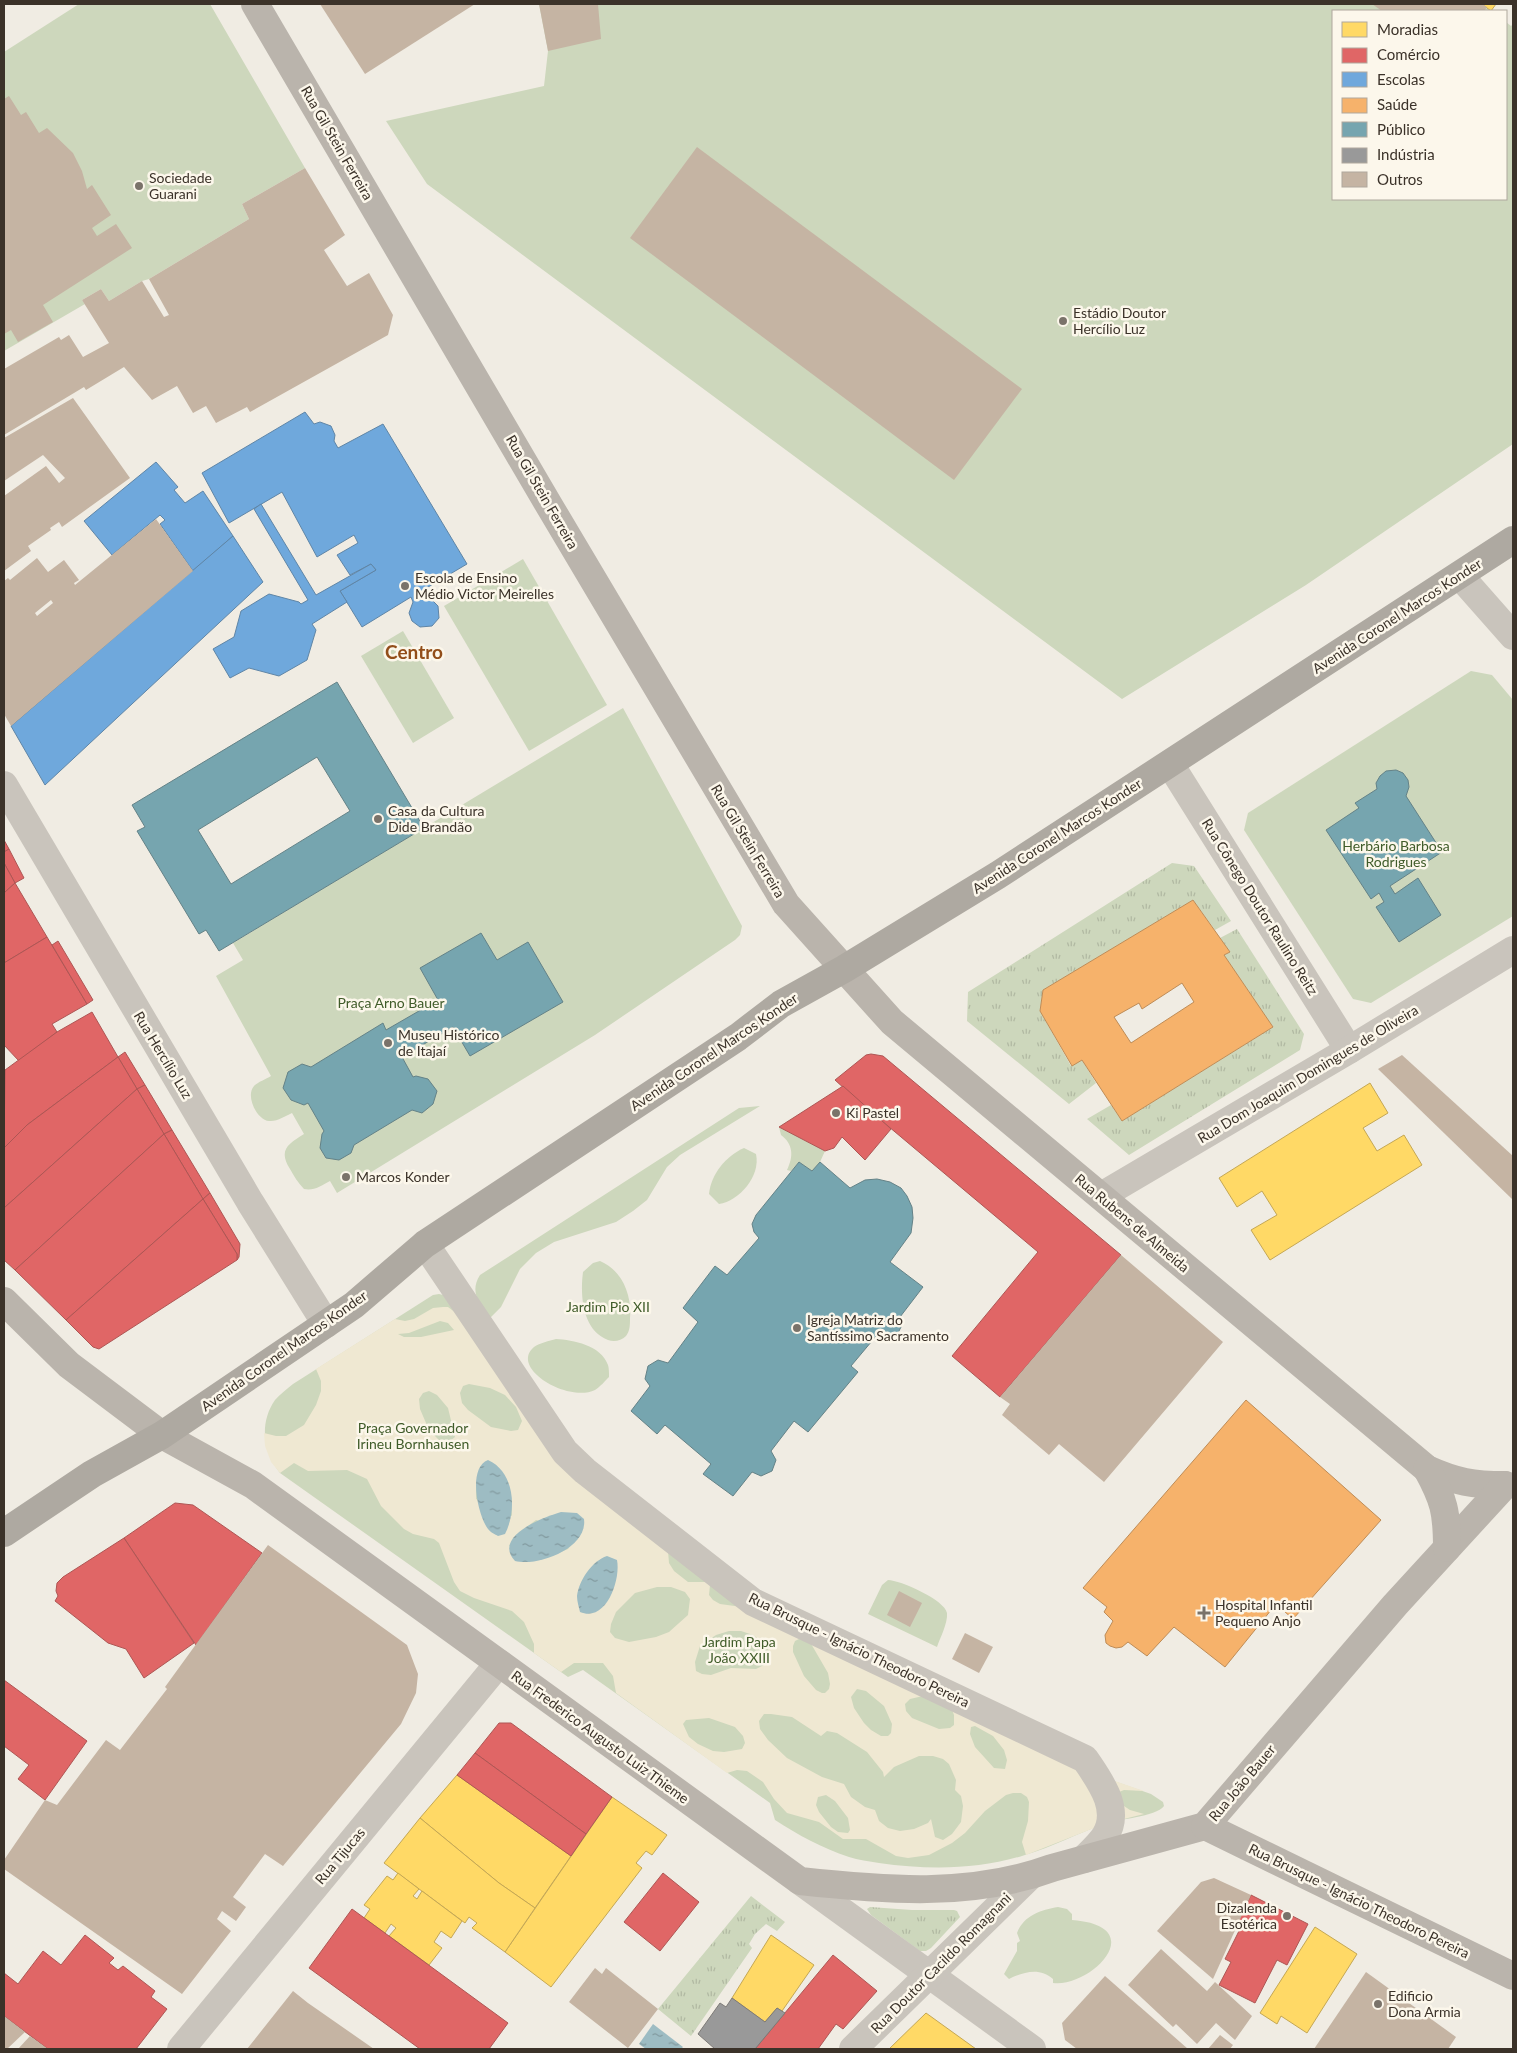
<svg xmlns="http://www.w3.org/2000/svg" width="1517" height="2053" viewBox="0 0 1517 2053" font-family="Lato,sans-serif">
<defs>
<pattern id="grass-tufts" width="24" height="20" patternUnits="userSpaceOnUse" patternTransform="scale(1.25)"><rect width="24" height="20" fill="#cdd7bc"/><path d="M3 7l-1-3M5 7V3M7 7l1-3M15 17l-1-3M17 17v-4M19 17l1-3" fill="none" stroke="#b1b9a2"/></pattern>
<pattern id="water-ripples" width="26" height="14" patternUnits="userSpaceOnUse" patternTransform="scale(1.25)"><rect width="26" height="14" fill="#9dbcc3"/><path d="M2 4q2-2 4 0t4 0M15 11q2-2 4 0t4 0" fill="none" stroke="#81999e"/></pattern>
</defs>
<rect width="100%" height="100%" fill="#f0ece3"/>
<g fill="url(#grass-tufts)">
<polygon points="1172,863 1194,866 1231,921 1215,930 1193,900 1043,990 1040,1011 1071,1066 1082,1060 1096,1083 1069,1104 967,1021 968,992"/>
<polygon points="1237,929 1304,1034 1300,1050 1129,1155 1087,1119 1111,1105 1122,1121 1273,1027 1224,955 1230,952 1220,938"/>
<polygon points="751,1896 785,1922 777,1931 766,1924 755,1934 749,1944 752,1948 691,2036 658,2009"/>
<polygon points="870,1907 912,1910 954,1910 957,1911 960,1917 931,1948 926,1951 920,1951 871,1915 867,1909"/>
</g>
<g fill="#cdd7bc">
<polygon points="79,4 210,4 305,168 242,204 249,219 149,279 142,281 109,301 101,289 82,300 85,304 4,351 4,52"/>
<polygon points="539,4 1482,4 1492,11 1333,11 1333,199 1506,199 1506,22 1511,26 1513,24 1513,444 1306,585 1122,699 427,184 386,121 544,86 548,51"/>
<polygon points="523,559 607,705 529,751 444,606"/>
<polygon points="403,631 454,718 413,743 361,656"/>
<polygon points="1471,671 1492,675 1513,700 1513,916 1371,1003 1353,999 1244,830 1248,813"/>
<path d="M623,708L742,926L740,935L735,940L595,1035L337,1193L330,1181C321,1186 314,1191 304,1189C298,1183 294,1176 290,1169C278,1150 288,1144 304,1134L292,1113C285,1116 277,1122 269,1121C257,1120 245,1096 254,1086C258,1082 266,1079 271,1076L216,976L243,960L233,943Z"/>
<path d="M760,1106L680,1155L667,1167L647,1200L633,1211L616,1222L554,1242L536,1253L520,1269L501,1307L488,1320C480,1304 469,1292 480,1275L739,1108Z"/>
<path d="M779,1127L825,1151L820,1162L812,1171L799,1162L791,1171L787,1170C794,1156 793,1144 781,1135Z"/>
<path d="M744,1148L756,1154C761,1176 739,1201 719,1204L709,1194C711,1174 726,1156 744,1148Z"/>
<path d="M600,1261C622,1270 632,1295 630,1318C630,1325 630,1331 626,1336C621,1341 614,1342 608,1340C582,1330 580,1295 583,1272L593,1263Z"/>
<path d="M439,1294L443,1295L499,1373L706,1582L1068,1765L1151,1794L1163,1802L1164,1806C1156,1817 1117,1819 1103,1824C1077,1834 1052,1847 1025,1855C978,1870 928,1870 879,1863C869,1861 858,1860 849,1857C822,1848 798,1835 775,1820L770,1803L583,1670L568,1677L280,1473C263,1452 259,1423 275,1400C280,1394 287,1389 293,1384L433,1295Z"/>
<path d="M556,1339C573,1340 601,1345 608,1365C609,1368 609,1373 609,1377C605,1381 600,1387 595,1390C568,1403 509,1368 534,1347C540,1343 549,1341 556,1339Z"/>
<path d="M888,1580C900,1580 945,1600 947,1613C948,1623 940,1638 937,1647L868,1614L882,1585Z"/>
<path d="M1058,1907L1067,1909L1072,1914V1920C1152,1926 1091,1988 1053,1983V1979C1040,1967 1023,1972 1009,1979L1004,1974L1017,1951V1943L1020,1941L1017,1933C1024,1915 1041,1910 1058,1907Z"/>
</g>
<path fill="#efe8d2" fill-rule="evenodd" d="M443,1307H448L456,1313L668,1551L669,1563L674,1571L688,1582H706L710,1585L709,1595L713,1600L720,1604L742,1607L1068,1765L1144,1791L1124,1790L1119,1792L1121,1804L1130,1810L1144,1814L1104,1824L1026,1855L1022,1842L1028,1821L1029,1802L1027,1797L1021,1793H1013L1006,1795L985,1811L965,1833L952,1843L929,1855L908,1858L896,1856L866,1839H843L819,1822L787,1813L774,1799L763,1782L747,1771L737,1770L727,1773L616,1693L613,1676L603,1663H574L561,1672L534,1653V1644L524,1622L512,1611L474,1598L460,1591L454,1582L439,1543L434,1539L413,1534L404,1529L381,1506L367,1479L347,1470L308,1471L294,1463L280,1473L271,1462L265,1446L264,1433L276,1436H286L304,1425L316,1405L321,1391V1381L316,1369L395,1319L405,1321L414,1319L433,1308ZM440,1321L448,1323L454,1330L421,1337H404L398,1334L409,1333ZM469,1384L490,1388L505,1395L516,1407L522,1421L518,1430L511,1431L491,1427L468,1410L462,1403L460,1393L463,1386ZM429,1391L437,1395L448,1408L455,1437L450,1441H440L433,1434L426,1423L420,1409L419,1399L423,1393ZM480,1467L511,1494L512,1516L476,1499V1483ZM536,1520L582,1532L568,1549L549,1557L509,1546L516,1535ZM598,1560L577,1599L582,1581ZM657,1587H671L685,1592L690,1599L688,1615L669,1632L656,1637L629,1642L615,1638L610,1632L611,1624L616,1612L635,1593ZM729,1631H741L753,1635L762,1641L769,1651L770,1659L766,1664L756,1669L731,1668L711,1675L702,1674L696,1671L695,1662L700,1646L716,1635ZM799,1639L810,1642L828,1673L830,1684L829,1689L825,1693H822L816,1690L804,1676L793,1652V1646L795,1641ZM857,1689L866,1691L884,1706L892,1724L891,1733L888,1736H881L871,1730L864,1723L854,1708L851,1697ZM923,1696L952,1710L954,1715V1725L950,1728L939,1729L912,1718L906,1711L905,1704L910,1699ZM764,1714H771L792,1717L821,1736L827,1731L837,1733L867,1752L883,1772L884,1777L894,1767L919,1756H933L943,1759L949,1764L956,1780L955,1790L961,1796L963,1806L961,1822L952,1834L943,1840L935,1837L931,1819L928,1823L914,1829L900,1831L888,1828L879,1821L875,1810L865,1807L851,1797L844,1784L822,1777L787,1758L768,1740L760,1729L759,1721ZM709,1718L735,1727L743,1736L745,1743L742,1749L724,1752L713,1751L698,1744L689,1737L683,1724L686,1720ZM975,1726L993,1736L1004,1750L1007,1760L1005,1769L994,1768L975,1747L970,1734L971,1727ZM826,1795L835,1801L848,1818L850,1830L848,1833L838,1832L831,1827L819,1812L816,1805L818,1797Z"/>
<g fill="url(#water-ripples)">
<path d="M488,1460C515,1472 517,1511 505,1534L498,1536C495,1534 491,1533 488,1529C478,1516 467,1468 488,1460Z"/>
<path d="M561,1512L577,1513L584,1519C588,1548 538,1567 515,1561C492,1536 544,1517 561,1512Z"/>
<path d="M607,1556L617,1560C621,1580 606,1623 580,1612C579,1607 577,1602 577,1596C579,1580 592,1561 607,1556Z"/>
<polygon points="653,2024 683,2047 681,2049 646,2049 639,2044"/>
</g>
<g fill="#ffd966" stroke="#c4a754">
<polygon points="1482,4 1496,4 1491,11"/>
<polygon points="1370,1083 1388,1113 1363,1128 1377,1151 1404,1135 1422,1165 1270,1260 1251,1230 1277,1215 1262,1191 1237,1207 1219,1178"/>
<polygon points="457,1775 571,1856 535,1908 499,1883 420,1818"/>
<polygon points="612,1797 667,1835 652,1855 646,1851 636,1863 642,1868 551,1987 505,1952"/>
<polygon points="420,1818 499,1883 535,1908 505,1952 472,1928 477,1923 469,1917 465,1923 384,1863"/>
<polygon points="398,1873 419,1889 413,1896 417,1899 422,1891 462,1921 451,1938 441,1931 434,1942 442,1948 429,1965 389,1936 396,1928 391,1924 385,1933 364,1918 370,1909 364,1905 387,1876 393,1880"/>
<polygon points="1315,1927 1357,1954 1307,2033 1281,2016 1277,2024 1260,2013"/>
<polygon points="771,1935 814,1965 782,2011 777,2008 765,2022 732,1998"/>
<polygon points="926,2013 976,2049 889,2049"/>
</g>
<g fill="#e06666" stroke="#ae5654">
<polygon points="4,840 9,849 4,852"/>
<polygon points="9,849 24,878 15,883 4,863 4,852"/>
<polygon points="4,863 15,883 4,893"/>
<polygon points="15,883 47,937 4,963 4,893"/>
<polygon points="47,937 87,1004 52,1024 57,1032 19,1061 4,1045 4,963"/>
<polygon points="58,941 93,1000 87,1004 52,945"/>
<polygon points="92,1012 118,1057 27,1125 4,1148 5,1070 57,1032"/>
<polygon points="125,1052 145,1085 137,1089 118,1057"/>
<polygon points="871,1054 883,1056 1121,1255 1000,1397 952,1356 1038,1252 857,1100 835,1080 866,1055"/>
<polygon points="118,1057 137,1089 4,1208 4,1148 27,1125"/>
<polygon points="145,1085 172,1130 164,1134 137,1089"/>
<polygon points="843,1086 891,1129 865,1160 842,1137 834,1148 825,1151 779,1127"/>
<polygon points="137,1089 164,1134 15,1270 4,1260 4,1208"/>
<polygon points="172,1130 210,1193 203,1199 164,1134"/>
<polygon points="164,1134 203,1199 66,1320 15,1270"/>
<polygon points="210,1193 240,1244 239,1257 237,1260 237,1254 203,1199"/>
<polygon points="203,1199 237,1254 237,1260 99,1349 93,1347 66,1320"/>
<polygon points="175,1503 193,1505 262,1553 196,1645 124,1538"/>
<polygon points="124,1538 194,1643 144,1678 126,1649 108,1643 55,1601 58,1596 56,1591 57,1583 63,1577"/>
<polygon points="4,1680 87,1741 45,1800 18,1779 29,1765 4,1746"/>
<polygon points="499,1723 511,1723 612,1797 586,1834 475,1753"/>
<polygon points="475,1753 586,1834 571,1856 457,1775"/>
<polygon points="663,1873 699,1902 660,1951 624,1922"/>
<polygon points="1251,1895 1308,1924 1287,1965 1277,1960 1255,2003 1219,1985 1231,1962 1225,1959 1242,1925 1237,1923"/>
<polygon points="352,1909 508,2023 489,2049 420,2049 309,1968"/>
<polygon points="85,1935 114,1958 109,1963 118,1970 123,1966 155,1991 151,1997 167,2009 136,2049 48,2049 4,2016 4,1973 18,1984 43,1951 61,1965"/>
<polygon points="833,1955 877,1991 843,2029 836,2024 818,2049 755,2049"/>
</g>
<g fill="#6fa8dc" stroke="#5f85a6">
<polygon points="305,412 314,424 320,422 331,426 335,435 334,441 338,448 383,424 467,564 418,593 422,597 430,598 438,606 439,618 432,626 420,627 412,621 409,613 413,602 411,597 362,627 340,591 376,570 371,564 350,575 337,555 358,543 354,535 317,557 282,492 229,523 202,473"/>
<polygon points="156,462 178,487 174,490 185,503 203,491 233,536 193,571 160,524 165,520 160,515 112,555 84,521"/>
<polygon points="261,504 316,595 371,564 376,570 340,591 347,602 312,624 316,630 307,660 279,676 249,668 230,678 213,649 234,637 241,611 269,594 299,602 301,604 308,600 254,509"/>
<polygon points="233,536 263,582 45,785 11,726"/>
</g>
<g fill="#f6b26b" stroke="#be8c57" fill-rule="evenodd">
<path d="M1193,900L1230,952L1224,955L1273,1027L1122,1121L1082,1060L1072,1066L1040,1011L1043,990ZM1182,983L1194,1002L1131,1043L1114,1017L1139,1003L1142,1009Z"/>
<polygon points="1246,1400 1381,1520 1293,1619 1276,1604 1225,1667 1174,1627 1147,1656 1128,1642 1122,1647 1116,1648 1110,1646 1106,1643 1105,1635 1113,1621 1104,1612 1107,1607 1083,1588"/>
</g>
<g fill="#76a5af" stroke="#648287" fill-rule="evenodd">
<path d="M337,682L424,828L219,951L206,930L199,934L137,831L145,827L132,805ZM317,757L350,811L231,884L198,830Z"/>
<polygon points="1396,770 1403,773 1408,780 1409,787 1406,796 1442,852 1390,886 1395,894 1418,878 1441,915 1399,942 1376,907 1384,902 1379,893 1371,899 1326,830 1359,808 1355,803 1377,789 1376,783 1380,776 1386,771"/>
<polygon points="481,933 497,960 528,942 563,1002 470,1056 453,1027 402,1057 413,1077 416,1076 428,1079 437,1091 433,1104 422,1113 412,1110 354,1145 351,1153 339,1160 326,1158 320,1148 322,1134 324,1131 308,1103 304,1105 291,1100 283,1088 288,1072 302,1064 311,1067 383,1023 386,1030 438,1000 420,968"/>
<polygon points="799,1162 812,1171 820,1162 850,1188 865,1180 877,1179 890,1182 901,1188 907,1196 912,1207 913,1218 911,1233 890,1262 923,1287 900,1317 902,1325 897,1335 885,1339 877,1335 851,1366 858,1372 808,1432 794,1421 771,1451 776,1460 772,1471 761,1476 752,1472 733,1496 703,1474 711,1464 665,1425 657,1434 631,1411 650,1386 645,1379 648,1366 658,1360 668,1363 698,1322 683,1308 715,1266 727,1275 759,1238 754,1232 752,1224 756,1215"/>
</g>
<polygon fill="#999" stroke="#7d7a77" points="732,1998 765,2022 777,2008 785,2013 755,2049 715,2049 698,2034 720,2003 726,2007"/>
<g fill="#c5b4a3" fill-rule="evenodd">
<polygon points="320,4 475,4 365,74"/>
<polygon points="539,4 598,4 601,39 548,51"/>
<polygon points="1372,4 1482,4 1487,7 1484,11 1382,11"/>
<polygon points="9,96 21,115 26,112 39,133 47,128 73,153 82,171 87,189 92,185 111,215 92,228 97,236 116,224 132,248 43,305 53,322 18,342 11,330 4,334 4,99"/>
<polygon points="697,147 1022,389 954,480 630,238"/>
<polygon points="305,168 345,235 324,250 347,286 369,273 393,315 388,335 250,412 247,407 216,423 206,406 193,413 177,386 152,400 124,367 86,390 84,387 4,435 4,369 59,337 61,340 69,335 83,357 109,343 82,300 101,289 109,301 142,281 164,317 169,315 149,279 249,219 242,204"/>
<polygon points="73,398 130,478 62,527 59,522 50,528 51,530 28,546 31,551 4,571 4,496 46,466 59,483 65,478 43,455 4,481 4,438"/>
<path d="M156,519L193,571L11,726L4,714V581L8,578L10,580L37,558L48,572L64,560L79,580L74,583L75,585ZM51,600L53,603L37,616L35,613Z"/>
<polygon points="1402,1055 1513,1156 1513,1200 1378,1069"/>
<polygon points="1121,1255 1223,1342 1104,1482 1059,1444 1049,1455 1002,1415 1010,1404 1000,1397"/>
<polygon points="268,1545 407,1645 418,1674 416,1693 401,1724 283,1866 265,1854 233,1897 246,1907 236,1921 222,1911 217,1919 231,1931 182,1994 4,1869 4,1860 45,1800 57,1805 106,1740 120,1750 167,1689 165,1687"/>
<polygon points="899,1591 922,1603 910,1627 887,1615"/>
<polygon points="965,1633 993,1647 979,1673 952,1659"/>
<polygon points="1214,1878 1251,1895 1213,1979 1157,1931 1201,1882"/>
<polygon points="1161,1949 1207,1991 1215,1982 1252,2016 1235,2040 1216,2023 1197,2044 1176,2024 1173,2027 1128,1985"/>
<polygon points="595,1968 602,1974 606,1968 658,2009 628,2048 569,2002"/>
<polygon points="1366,1972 1456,2037 1448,2049 1314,2049"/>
<polygon points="1105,1976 1188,2049 1077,2049 1065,2040 1062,2023"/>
<polygon points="293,1991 308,2003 374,2049 247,2049"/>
<polygon points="4,2016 25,2032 7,2049 4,2049"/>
<polygon points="1220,2035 1233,2045 1230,2049 1208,2049"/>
<polygon points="30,2036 48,2049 18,2049"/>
</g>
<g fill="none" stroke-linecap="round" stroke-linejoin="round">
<polyline stroke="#c9c4bc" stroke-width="28" points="4,785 250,1202 326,1324"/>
<g stroke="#c9c4bc" stroke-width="28">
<polyline points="1460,576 1513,636"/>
<polyline points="1170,764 1349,1050"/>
<polyline points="1101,1196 1349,1050 1513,950"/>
<path d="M425,1244L565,1452L585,1471L753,1602L1085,1759C1099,1780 1122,1809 1105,1836C1100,1844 1091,1852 1084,1859"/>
<polyline points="800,1881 1032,2049"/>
</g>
<g stroke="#c9c4bc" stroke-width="28">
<polyline points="181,2049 499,1663"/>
<polyline points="853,2049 1029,1877"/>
</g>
<g stroke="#bab4ac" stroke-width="28">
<path d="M255,4L550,507L786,904L892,1022L1427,1469C1456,1482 1473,1485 1505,1485"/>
<path d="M4,1301L69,1365L162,1435L253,1485L800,1881C884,1890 970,1898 1052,1868L1205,1826L1395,1605L1505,1485"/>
<path d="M1427,1469C1444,1500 1447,1512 1447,1548"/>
<polyline points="1205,1826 1513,1976"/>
</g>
<polyline stroke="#aea9a1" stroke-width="28" points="4,1533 92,1474 162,1435 354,1305 425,1244 738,1037 781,1004 844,969 998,875 1513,540"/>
</g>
<g fill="#7a736a" stroke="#fcf7eb" stroke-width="2">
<circle cx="139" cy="186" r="5"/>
<circle cx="1063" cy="321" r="5"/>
<circle cx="405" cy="586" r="5"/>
<circle cx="378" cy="819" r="5"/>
<circle cx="388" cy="1043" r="5"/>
<circle cx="836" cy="1113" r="5"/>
<circle cx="346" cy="1177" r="5"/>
<circle cx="797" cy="1328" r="5"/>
<path d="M1201.5 1605.5h5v5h5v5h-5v5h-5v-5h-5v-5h5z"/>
<circle cx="1287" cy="1916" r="5"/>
<circle cx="1378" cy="2004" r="5"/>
</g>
<g text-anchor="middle" stroke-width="5" stroke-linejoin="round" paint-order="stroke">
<g font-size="14" fill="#3b3229" stroke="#fcf7eb">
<text transform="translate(337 143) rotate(60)" y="5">Rua Gil Stein Ferreira</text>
<text transform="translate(542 492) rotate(60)" y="5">Rua Gil Stein Ferreira</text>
<text transform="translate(1397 616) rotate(-33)" y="5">Avenida Coronel Marcos Konder</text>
<text transform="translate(1057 836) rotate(-33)" y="5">Avenida Coronel Marcos Konder</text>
<text transform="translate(748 841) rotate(59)" y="5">Rua Gil Stein Ferreira</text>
<text transform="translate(1260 907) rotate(58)" y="5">Rua Cônego Doutor Raulino Reitz</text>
<text transform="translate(714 1052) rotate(-34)" y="5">Avenida Coronel Marcos Konder</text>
<text transform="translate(163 1055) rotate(59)" y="5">Rua Hercílio Luz</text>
<text transform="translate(1308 1074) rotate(-31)" y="5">Rua Dom Joaquim Domingues de Oliveira</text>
<text transform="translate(1132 1223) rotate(40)" y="5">Rua Rubens de Almeida</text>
<text transform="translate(284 1351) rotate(-35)" y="5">Avenida Coronel Marcos Konder</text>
<text transform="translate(859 1650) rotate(26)" y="5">Rua Brusque - Ignácio Theodoro Pereira</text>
<text transform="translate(600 1737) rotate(36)" y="5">Rua Frederico Augusto Luiz Thieme</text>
<text transform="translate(1242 1783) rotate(-50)" y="5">Rua João Bauer</text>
<text transform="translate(340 1856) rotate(-50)" y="5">Rua Tijucas</text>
<text transform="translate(1359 1901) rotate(26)" y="5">Rua Brusque - Ignácio Theodoro Pereira</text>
<text transform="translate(941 1963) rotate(-45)" y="5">Rua Doutor Cacildo Romagnani</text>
</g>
<g font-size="14" fill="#3b3229" stroke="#fcf7eb" text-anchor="start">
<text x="149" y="183">Sociedade<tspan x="149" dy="16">Guarani</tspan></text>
<text x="1073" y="318">Estádio Doutor<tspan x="1073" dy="16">Hercílio Luz</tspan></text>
<text x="415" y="583">Escola de Ensino<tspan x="415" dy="16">Médio Victor Meirelles</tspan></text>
<text x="388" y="816">Casa da Cultura<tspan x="388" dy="16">Dide Brandão</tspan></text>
<text x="398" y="1040">Museu Histórico<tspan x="398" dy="16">de Itajaí</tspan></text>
<text x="846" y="1118">Ki Pastel</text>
<text x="356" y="1182">Marcos Konder</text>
<text x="807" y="1325">Igreja Matriz do<tspan x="807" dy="16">Santíssimo Sacramento</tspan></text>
<text x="1215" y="1610">Hospital Infantil<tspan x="1215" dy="16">Pequeno Anjo</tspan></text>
<text x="1277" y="1913" text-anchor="end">Dizalenda<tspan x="1277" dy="16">Esotérica</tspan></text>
<text x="1388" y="2001">Edificio<tspan x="1388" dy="16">Dona Armia</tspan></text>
</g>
<g font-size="14" fill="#405c2a" stroke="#fcf7eb">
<text x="1396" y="851">Herbário Barbosa<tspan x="1396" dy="16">Rodrigues</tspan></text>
<text x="391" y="1008">Praça Arno Bauer</text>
<text x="608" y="1312">Jardim Pio XII</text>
<text x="413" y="1433">Praça Governador<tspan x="413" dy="16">Irineu Bornhausen</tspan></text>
<text x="739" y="1647">Jardim Papa<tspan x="739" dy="16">João XXIII</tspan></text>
</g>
<g font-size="19" font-weight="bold" fill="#924e1a" stroke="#fcf7eb">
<text x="414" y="659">Centro</text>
</g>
</g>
<rect width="1517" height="2053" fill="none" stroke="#3b3229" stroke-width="10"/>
<rect x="1332" y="10" width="175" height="190" fill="#fcf7eb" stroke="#afa89d"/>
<rect x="1342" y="22" width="25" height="15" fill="#ffd966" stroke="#afa89d"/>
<text x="1377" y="35" font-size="15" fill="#3b3229">Moradias</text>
<rect x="1342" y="48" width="25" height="15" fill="#e06666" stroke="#afa89d"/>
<text x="1377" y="60" font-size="15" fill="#3b3229">Comércio</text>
<rect x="1342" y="72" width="25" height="15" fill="#6fa8dc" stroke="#afa89d"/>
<text x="1377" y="85" font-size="15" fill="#3b3229">Escolas</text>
<rect x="1342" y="98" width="25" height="15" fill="#f6b26b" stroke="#afa89d"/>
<text x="1377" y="110" font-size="15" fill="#3b3229">Saúde</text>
<rect x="1342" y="122" width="25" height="15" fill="#76a5af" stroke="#afa89d"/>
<text x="1377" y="135" font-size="15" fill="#3b3229">Público</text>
<rect x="1342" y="148" width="25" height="15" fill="#999999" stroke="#afa89d"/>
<text x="1377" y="160" font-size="15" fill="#3b3229">Indústria</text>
<rect x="1342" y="172" width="25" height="15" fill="#c5b4a3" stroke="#afa89d"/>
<text x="1377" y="185" font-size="15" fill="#3b3229">Outros</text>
</svg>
